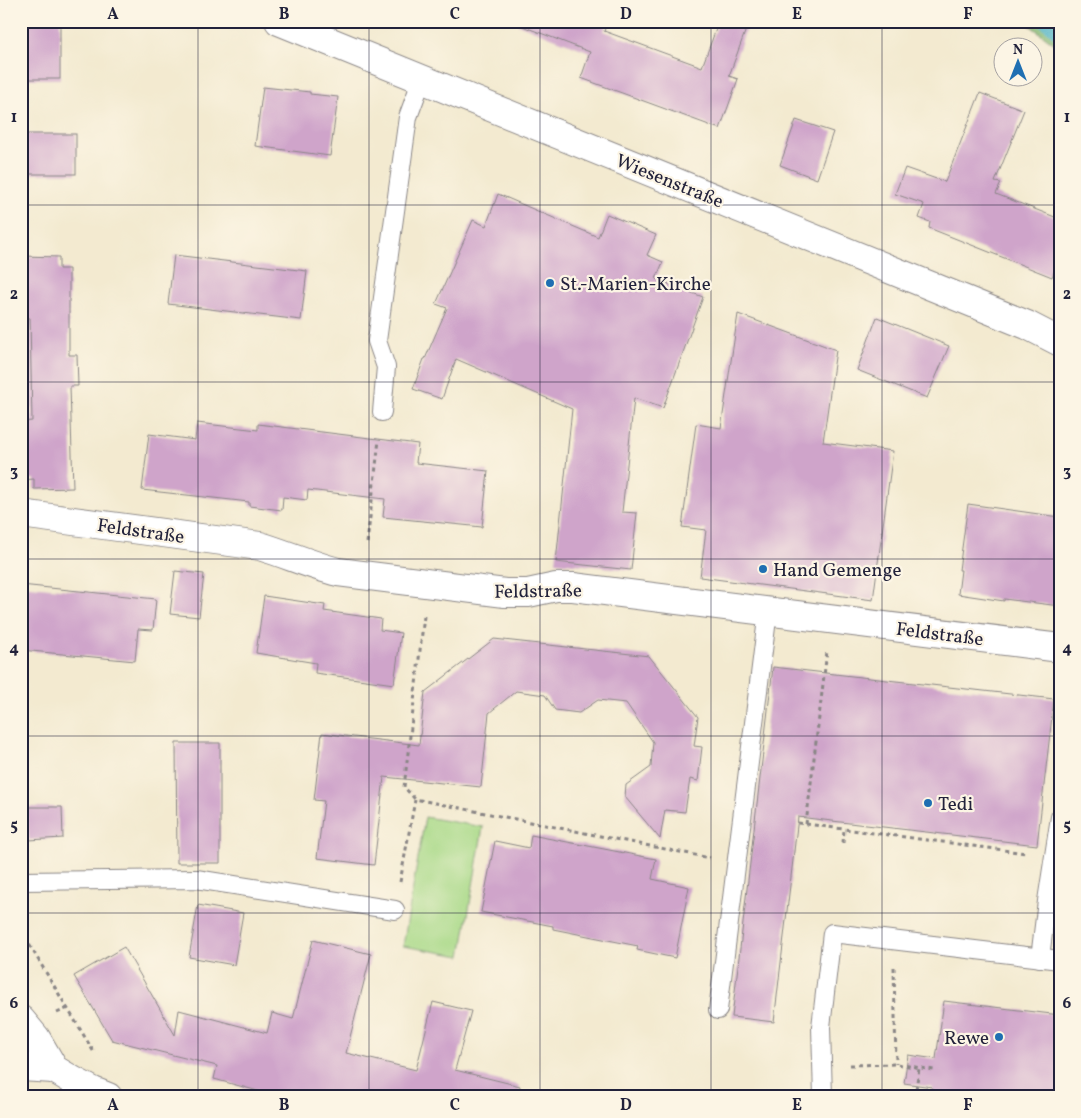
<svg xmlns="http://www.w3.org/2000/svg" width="1081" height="1118" viewBox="0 0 1081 1118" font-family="Vollkorn,serif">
<rect width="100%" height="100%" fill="#fcf5e5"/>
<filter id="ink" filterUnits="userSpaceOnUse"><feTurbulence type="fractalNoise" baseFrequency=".02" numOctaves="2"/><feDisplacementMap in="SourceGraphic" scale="10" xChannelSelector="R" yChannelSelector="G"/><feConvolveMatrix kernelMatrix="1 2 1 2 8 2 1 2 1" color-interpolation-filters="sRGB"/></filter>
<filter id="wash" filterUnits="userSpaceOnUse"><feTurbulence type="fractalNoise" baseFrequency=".0096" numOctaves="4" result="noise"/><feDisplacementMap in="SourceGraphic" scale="20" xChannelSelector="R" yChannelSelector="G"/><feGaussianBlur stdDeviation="1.12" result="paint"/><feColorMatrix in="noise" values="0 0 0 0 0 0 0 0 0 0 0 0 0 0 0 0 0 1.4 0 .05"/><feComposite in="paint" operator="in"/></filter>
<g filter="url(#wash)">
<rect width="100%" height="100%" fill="#f3ead0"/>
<polygon fill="#a8d987" stroke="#657e61" points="425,817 483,827 461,956 403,946"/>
<polygon fill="#86b974" stroke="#546e58" points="1024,21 1060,21 1060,48"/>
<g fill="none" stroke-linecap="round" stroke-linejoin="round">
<polyline stroke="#46b0c4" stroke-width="11" points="1043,21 1060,36"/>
</g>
<g id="blocks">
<g fill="#cfa4ca">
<rect x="21" y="21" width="39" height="58"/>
<polygon points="518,21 608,21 604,31 702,67 719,21 749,21 729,76 738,79 720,129 581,78 590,52 517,24"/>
<polygon points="263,87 310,92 310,94 338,97 330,156 255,146"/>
<polygon points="980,93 1024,110 995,182 1001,183 996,194 1060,219 1060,257 1052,277 929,228 930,222 919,218 924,204 895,194 905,168 945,182"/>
<polygon points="796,120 833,132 817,179 780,165"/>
<rect x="21" y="134" width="55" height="40"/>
<polygon points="498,194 598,237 607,214 656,235 647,255 663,262 656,279 703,297 663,408 634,398 622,512 637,513 631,570 556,562 572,409 456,359 442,399 413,389 424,359 425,359 447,308 436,304 473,220 486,226"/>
<polygon points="174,255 307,271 301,320 168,304"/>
<polygon points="21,256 59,257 59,269 69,269 69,355 77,355 78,386 70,386 73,488 34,489 34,479 21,480 21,422 32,421 30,318 21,317"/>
<polygon points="738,314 836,350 823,442 893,451 873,600 700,577 706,530 682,527 696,424 721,428"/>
<polygon points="877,317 949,346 927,398 857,370"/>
<polygon points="197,423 258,430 258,424 418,444 416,463 488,471 482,527 383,517 385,499 308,490 307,500 283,497 282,510 249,506 249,502 142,490 149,434 195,440"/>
<polygon points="968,504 1060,517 1060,606 1004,599 1004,601 958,594 961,570 959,570"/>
<polygon points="175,571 204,574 199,617 170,614"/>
<polygon points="21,585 156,599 153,630 138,629 135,661 21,650"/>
<polygon points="264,596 325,605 324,611 381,619 380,630 401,633 394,684 315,673 316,663 256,653"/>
<polygon points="494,639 649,656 698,717 694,746 702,747 698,781 690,779 685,812 665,810 660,839 625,797 626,785 651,767 653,742 626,703 598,700 579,713 555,710 545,695 516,691 489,713 481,787 384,777 374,865 317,858 324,801 314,800 322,733 419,745 425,692"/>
<polygon points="773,667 1054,699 1037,845 798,817 774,1022 732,1017"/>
<polygon points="176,743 220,743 220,863 177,863"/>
<polygon points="27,807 62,807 63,838 29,840"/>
<polygon points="531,835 656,859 652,879 689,887 675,958 637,950 638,946 553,929 553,926 481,912 495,841 529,848"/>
<polygon points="198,905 243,913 234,965 189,957"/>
<polygon points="313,940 371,954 346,1053 416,1070 433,1002 471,1011 455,1070 520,1086 519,1097 280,1097 214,1079 217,1066 112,1040 74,976 124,947 175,1035 179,1010 267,1033 272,1013 293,1019"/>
<polygon points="944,1001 1060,1015 1060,1097 931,1097 932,1087 904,1083 908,1055 936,1059"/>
</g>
</g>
</g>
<g filter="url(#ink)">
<use href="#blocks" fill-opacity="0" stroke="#8a8686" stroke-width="1"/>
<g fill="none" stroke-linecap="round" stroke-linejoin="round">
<defs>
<g id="service">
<polyline points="382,412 386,367 377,341 408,117 422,79"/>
<polyline points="21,881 196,879 395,910"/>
<polyline points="1040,958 1047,901 1060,817"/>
<polyline points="718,1010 768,611"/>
<polyline points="823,1097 821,1027 832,933 1060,960"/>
</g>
<g id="minor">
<polyline points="279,21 1027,325 1060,342"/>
<path d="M21,514L260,546C286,554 311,565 338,572L505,593H528L556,587H573L1060,648"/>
<polyline points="21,1020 36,1038 54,1069 74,1081 93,1091 108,1097"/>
<polyline points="21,1067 54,1069"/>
</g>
</defs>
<use href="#service" stroke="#8a8686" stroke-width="20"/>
<use href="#minor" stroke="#8a8686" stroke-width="30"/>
<g stroke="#8a8686" stroke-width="3" stroke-dasharray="4 4" stroke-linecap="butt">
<polyline points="367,543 379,440"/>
<polyline points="424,616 404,787 415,799 710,858"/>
<polyline points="798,823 1026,853"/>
<polyline points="806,824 827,651"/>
<polyline points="843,843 844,829"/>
<polyline points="400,882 415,800"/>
<polyline points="21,931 95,1054"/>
<polyline points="894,967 896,1064"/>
<polyline points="57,1013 68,1008"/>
<polyline points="850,1065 896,1064 934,1070"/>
<polyline points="915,1097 919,1068"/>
</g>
<use href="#service" stroke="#fff" stroke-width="18"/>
<use href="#minor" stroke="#fff" stroke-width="28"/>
</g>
</g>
<path fill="none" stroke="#22223b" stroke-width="1" stroke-opacity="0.55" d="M198,21V1097M369,21V1097M540,21V1097M711,21V1097M882,21V1097M21,205H1060M21,382H1060M21,559H1060M21,736H1060M21,913H1060"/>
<g fill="#1f6fb2" stroke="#fcf5e5" stroke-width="2">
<circle cx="550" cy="283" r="5"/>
<circle cx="763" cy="569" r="5"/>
<circle cx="928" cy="803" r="5"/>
<circle cx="999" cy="1037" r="5"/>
</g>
<g text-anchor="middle" stroke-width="4.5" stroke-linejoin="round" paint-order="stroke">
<g font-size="19" fill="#22223b" stroke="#fcf5e5">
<text transform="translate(670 180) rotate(22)" y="7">Wiesenstraße</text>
<text transform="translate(141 530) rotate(8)" y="7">Feldstraße</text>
<text transform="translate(538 590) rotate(-1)" y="7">Feldstraße</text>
<text transform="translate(940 633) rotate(7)" y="7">Feldstraße</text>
</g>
<g font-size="19" fill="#22223b" stroke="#fcf5e5" text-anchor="start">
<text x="560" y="290">St.-Marien-Kirche</text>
<text x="773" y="576">Hand Gemenge</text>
<text x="938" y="810">Tedi</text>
<text x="989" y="1044" text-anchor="end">Rewe</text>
</g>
</g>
<rect width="1081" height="1118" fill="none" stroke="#fcf5e5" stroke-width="55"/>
<g transform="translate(1018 62)"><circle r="24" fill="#fcf5e5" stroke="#a5a1a1"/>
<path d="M0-4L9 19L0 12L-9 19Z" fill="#1f6fb2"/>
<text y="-8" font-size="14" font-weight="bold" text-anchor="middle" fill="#22223b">N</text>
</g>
<rect x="28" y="28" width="1026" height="1062" fill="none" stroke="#22223b" stroke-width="2"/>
<g font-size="16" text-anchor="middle" font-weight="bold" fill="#22223b">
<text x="113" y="19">A</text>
<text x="284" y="19">B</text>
<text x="455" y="19">C</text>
<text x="626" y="19">D</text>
<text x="797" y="19">E</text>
<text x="968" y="19">F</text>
<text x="14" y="122">1</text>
<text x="1067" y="122">1</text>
<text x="14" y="299">2</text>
<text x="1067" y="299">2</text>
<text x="14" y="476">3</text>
<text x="1067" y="476">3</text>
<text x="14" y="653">4</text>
<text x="1067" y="653">4</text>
<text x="14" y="830">5</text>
<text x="1067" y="830">5</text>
<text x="14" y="1008">6</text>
<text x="1067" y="1008">6</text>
<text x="113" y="1110">A</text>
<text x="284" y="1110">B</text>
<text x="455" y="1110">C</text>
<text x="626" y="1110">D</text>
<text x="797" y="1110">E</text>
<text x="968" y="1110">F</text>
</g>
</svg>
